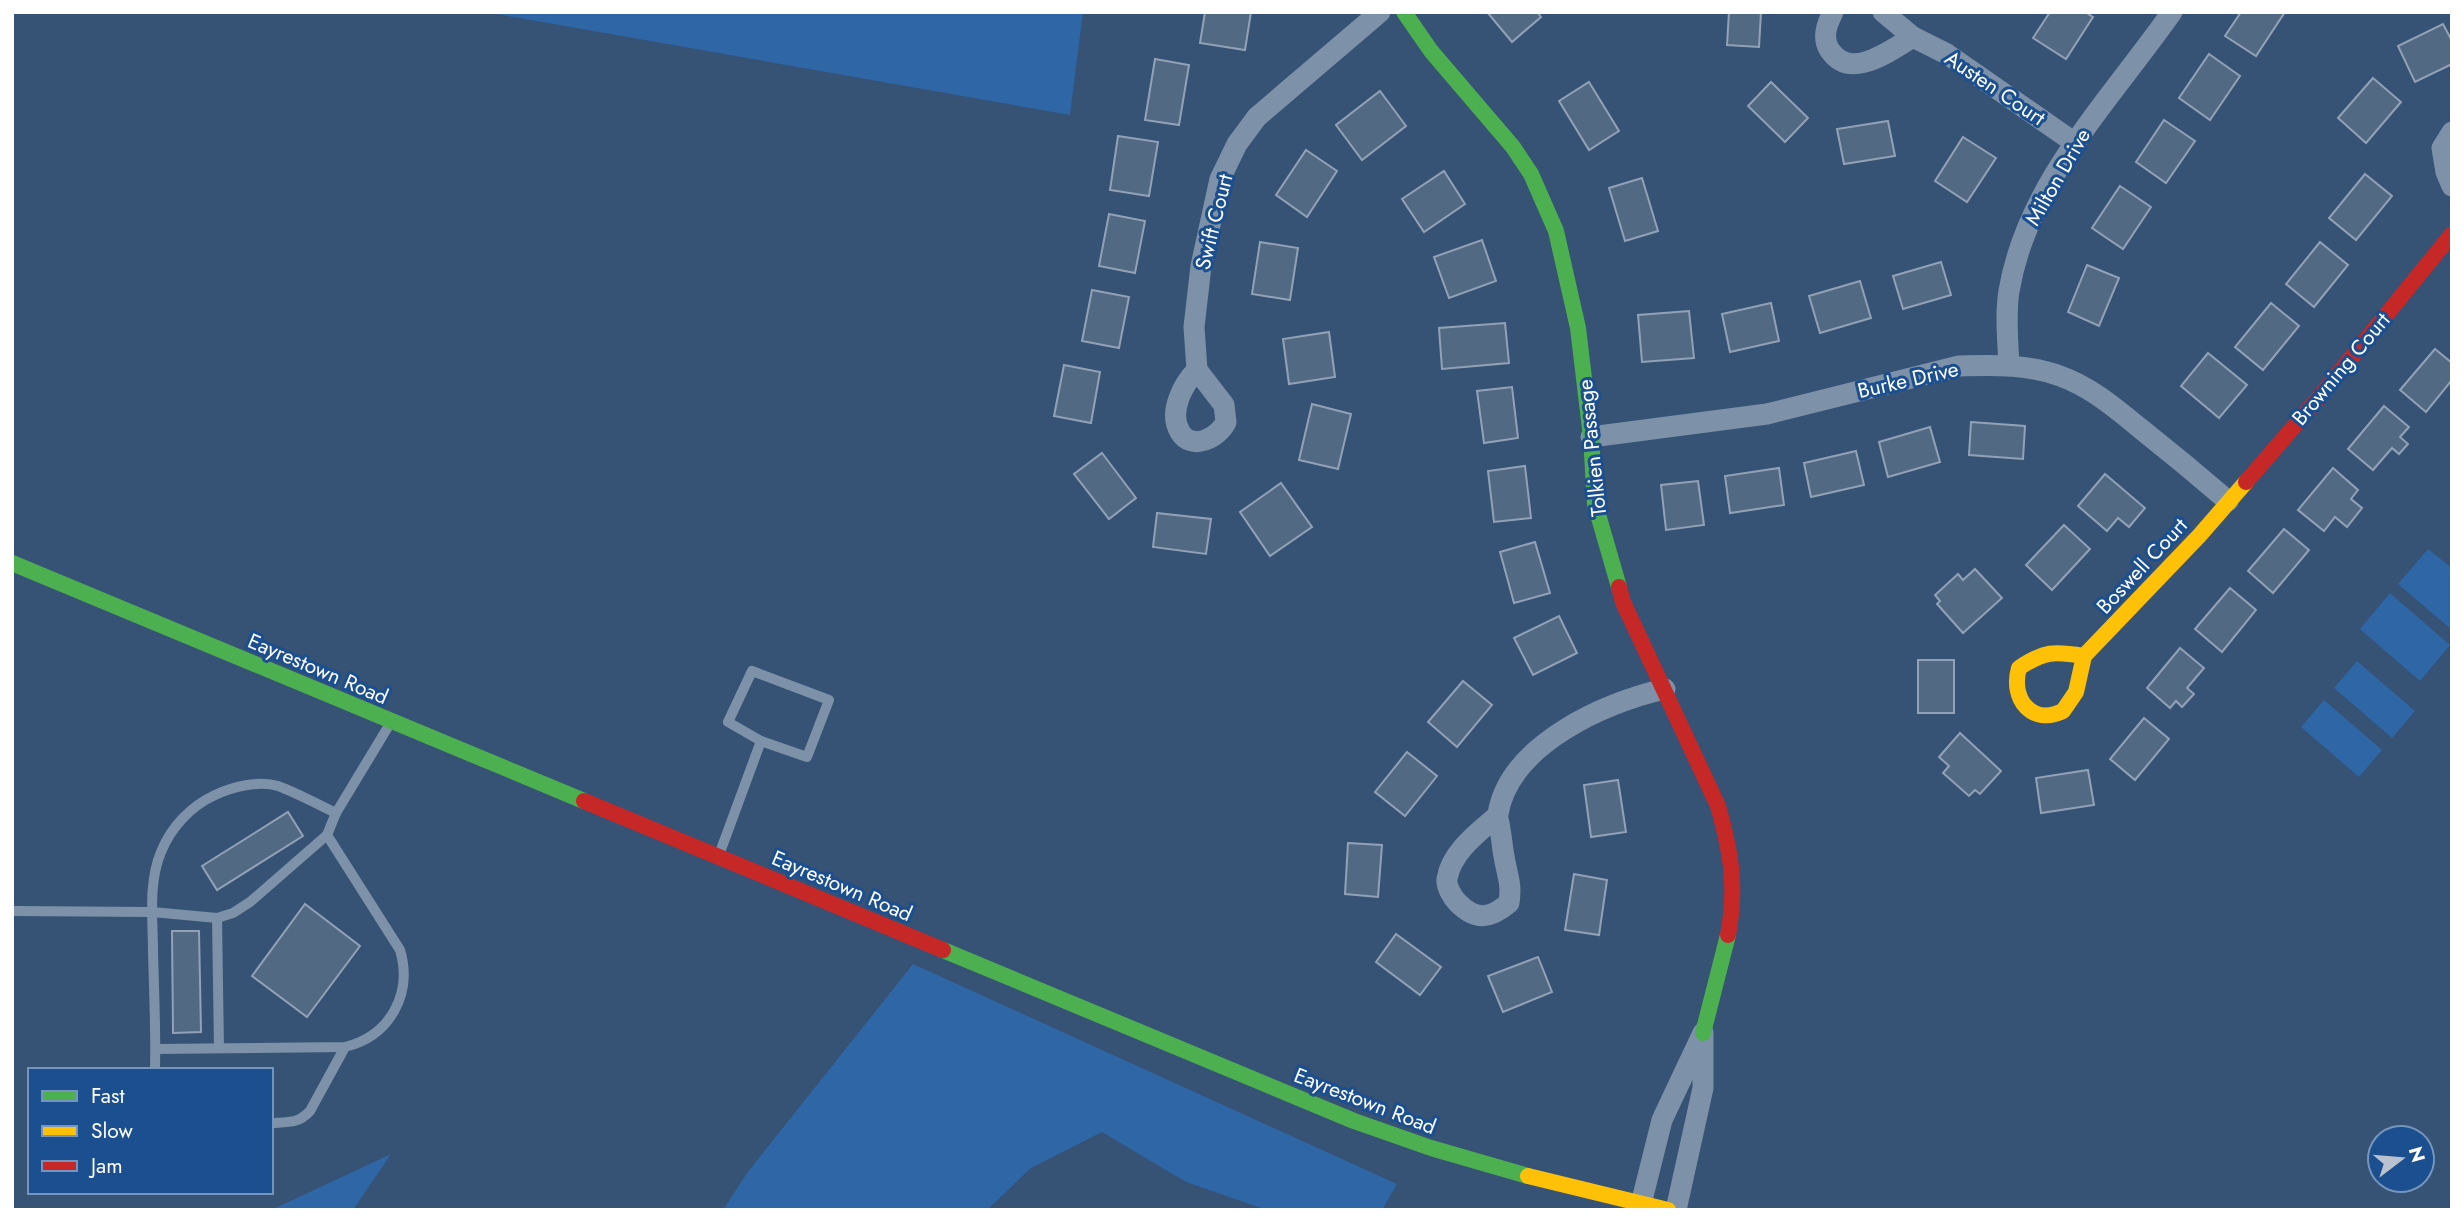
<svg xmlns="http://www.w3.org/2000/svg" width="2464" height="1222" viewBox="0 0 2464 1222" font-family="Jost,sans-serif">
<rect width="100%" height="100%" fill="#365274"/>
<g fill="#2f66a5">
<polygon points="486,12 1083,12 1070,115"/>
<polygon points="2428,549 2452,568 2452,630 2398,584"/>
<polygon points="2390,593 2450,645 2420,681 2360,629"/>
<polygon points="2357,661 2415,711 2392,738 2334,688"/>
<polygon points="2324,700 2382,750 2359,777 2301,727"/>
<polygon points="913,964 1397,1184 1382,1210 1267,1210 1186,1182 1102,1132 1031,1168 987,1210 723,1210 747,1173"/>
<polygon points="391,1154 353,1210 271,1210"/>
</g>
<g fill="#526984" stroke="#92a2b6" stroke-width="2">
<polygon points="1205,12 1251,12 1245,50 1200,43"/>
<polygon points="1487,12 1537,12 1541,17 1512,42"/>
<polygon points="1729,12 1761,12 1759,47 1727,45"/>
<polygon points="2050,12 2085,12 2093,17 2066,59 2033,38"/>
<polygon points="2241,12 2285,12 2256,56 2225,36"/>
<polygon points="2443,24 2452,41 2452,64 2415,82 2398,46"/>
<polygon points="2209,54 2240,76 2210,120 2179,98"/>
<polygon points="1155,59 1189,65 1179,125 1145,120"/>
<polygon points="2373,78 2401,102 2366,143 2338,118"/>
<polygon points="1589,82 1619,131 1589,150 1559,101"/>
<polygon points="1771,82 1808,118 1785,142 1748,106"/>
<polygon points="1380,91 1406,126 1362,160 1336,125"/>
<polygon points="2164,120 2195,141 2166,183 2136,162"/>
<polygon points="1888,121 1895,156 1844,164 1837,129"/>
<polygon points="1118,136 1158,142 1149,196 1110,190"/>
<polygon points="1963,137 1996,158 1967,202 1935,181"/>
<polygon points="1306,150 1337,171 1307,217 1276,195"/>
<polygon points="1444,171 1465,204 1424,232 1402,199"/>
<polygon points="2365,174 2392,196 2356,240 2329,218"/>
<polygon points="1642,178 1658,231 1625,241 1609,188"/>
<polygon points="2120,186 2151,207 2123,249 2092,228"/>
<polygon points="1109,214 1145,221 1135,273 1099,266"/>
<polygon points="1482,240 1496,281 1449,298 1434,257"/>
<polygon points="1260,242 1298,248 1290,300 1252,294"/>
<polygon points="2320,242 2348,265 2314,307 2286,284"/>
<polygon points="1941,262 1951,295 1903,309 1893,276"/>
<polygon points="2087,265 2119,278 2099,326 2068,312"/>
<polygon points="1860,281 1871,318 1820,333 1809,296"/>
<polygon points="1092,290 1129,297 1119,348 1082,341"/>
<polygon points="1771,303 1779,341 1730,352 1722,314"/>
<polygon points="2271,303 2299,326 2263,370 2235,347"/>
<polygon points="1689,311 1694,358 1642,362 1638,315"/>
<polygon points="1505,323 1509,363 1442,369 1439,328"/>
<polygon points="1329,332 1335,377 1289,384 1283,339"/>
<polygon points="2435,349 2452,363 2452,380 2426,412 2400,390"/>
<polygon points="2208,353 2247,385 2219,418 2181,386"/>
<polygon points="1064,365 1100,372 1091,423 1054,416"/>
<polygon points="1512,387 1518,438 1484,443 1477,391"/>
<polygon points="1312,404 1351,414 1338,469 1299,460"/>
<polygon points="2384,406 2409,427 2400,437 2408,444 2399,454 2392,448 2373,470 2348,449"/>
<polygon points="1971,422 2025,426 2023,459 1969,455"/>
<polygon points="1930,427 1940,462 1888,477 1879,442"/>
<polygon points="1856,451 1864,485 1811,497 1804,463"/>
<polygon points="1102,453 1136,498 1109,519 1074,474"/>
<polygon points="1525,466 1531,518 1494,522 1488,471"/>
<polygon points="1779,468 1784,505 1730,513 1725,476"/>
<polygon points="2333,468 2358,490 2351,499 2362,508 2347,527 2335,517 2324,531 2298,510"/>
<polygon points="2105,474 2145,508 2129,527 2118,518 2107,531 2078,506"/>
<polygon points="1698,481 1704,525 1666,530 1661,485"/>
<polygon points="1281,483 1312,527 1270,556 1240,512"/>
<polygon points="1157,513 1211,519 1206,554 1153,547"/>
<polygon points="2064,525 2090,549 2052,590 2026,565"/>
<polygon points="2284,529 2309,550 2273,593 2248,571"/>
<polygon points="1535,542 1550,593 1514,603 1500,552"/>
<polygon points="1975,569 2002,598 1963,633 1937,604 1940,601 1935,595 1958,574 1963,580"/>
<polygon points="2230,588 2256,610 2222,652 2195,629"/>
<polygon points="1559,616 1577,653 1533,675 1514,638"/>
<polygon points="2180,648 2204,668 2187,688 2194,694 2182,707 2176,701 2170,708 2147,688"/>
<rect x="1918" y="660" width="36" height="53"/>
<polygon points="1463,681 1492,705 1457,747 1428,722"/>
<polygon points="2144,718 2169,739 2135,780 2110,759"/>
<polygon points="1960,733 2001,771 1980,794 1975,790 1969,796 1943,773 1949,766 1939,757"/>
<polygon points="1407,752 1437,776 1405,816 1375,792"/>
<polygon points="2088,770 2094,805 2041,813 2036,778"/>
<polygon points="1618,780 1626,832 1591,837 1584,785"/>
<polygon points="288,812 303,836 217,890 202,866"/>
<polygon points="1348,843 1382,845 1378,897 1345,894"/>
<polygon points="1574,874 1607,880 1599,935 1565,930"/>
<polygon points="305,904 360,946 307,1017 252,976"/>
<polygon points="172,931 199,931 201,1032 173,1033"/>
<polygon points="1396,934 1441,967 1420,995 1376,962"/>
<polygon points="1538,957 1552,992 1503,1012 1488,976"/>
</g>
<g fill="none" stroke-linecap="round" stroke-linejoin="round">
<g stroke="#7d92a8" stroke-width="10">
<polygon points="752,671 829,700 807,757 761,741 728,722"/>
<polyline points="719,855 761,741"/>
<polyline points="12,911 152,912 217,918 233,913 250,902 327,835 336,813 391,722"/>
<polyline points="217,918 219,1048"/>
<path d="M156,1049L345,1047C390,1036 413,994 400,950L327,835"/>
<path d="M155,1070C156,1031 154,991 153,952C153,920 148,883 161,852C171,827 191,806 215,795C232,787 259,780 278,786C297,793 317,804 336,813"/>
<path d="M271,1123C288,1122 298,1124 310,1111L345,1047"/>
</g>
<g stroke="#7d92a8" stroke-width="21">
<path d="M1833,12C1827,24 1822,37 1829,49C1850,82 1889,51 1913,37"/>
<polyline points="1883,12 1913,37 1947,54 2075,143"/>
<polyline points="2452,132 2442,148 2446,172 2452,186"/>
<path d="M2009,366C2008,341 2005,316 2009,291C2027,183 2111,99 2172,12"/>
<path d="M1197,370C1183,384 1168,412 1180,432C1192,452 1219,437 1226,422L1224,405L1197,370L1194,327L1201,266L1220,179L1237,144L1257,117L1380,12"/>
<path d="M1591,437L1767,414L1959,366C1992,365 2028,364 2060,376C2091,387 2115,408 2141,429C2170,452 2199,476 2228,501"/>
<path d="M1497,816C1479,832 1451,852 1447,879C1446,886 1452,897 1458,903C1476,921 1490,919 1509,903C1512,882 1507,876 1504,856C1502,847 1502,838 1500,830C1500,824 1497,819 1498,814C1509,745 1605,702 1665,689"/>
<polyline points="1641,1204 1662,1120 1703,1033 1703,1088 1676,1210"/>
</g>
<g stroke="#4caf50" stroke-width="16">
<polyline points="1404,12 1431,51 1513,147 1531,174 1556,231 1578,328 1591,437 1595,504 1619,587"/>
<polyline points="12,563 584,801"/>
<polyline points="943,950 1354,1121 1431,1148 1528,1176"/>
<polyline points="1703,1033 1728,935"/>
</g>
<g stroke="#ffc107" stroke-width="16">
<path d="M2084,656L2076,692L2063,711C2032,726 2010,699 2019,668C2044,651 2054,651 2084,656L2199,536L2246,482"/>
<polyline points="1528,1176 1668,1210"/>
</g>
<g stroke="#c62828" stroke-width="16">
<polyline points="2246,482 2316,401 2452,234"/>
<path d="M1619,587L1623,602L1718,806C1731,852 1737,887 1728,935"/>
<polyline points="584,801 943,950"/>
</g>
</g>
<g text-anchor="middle" stroke-width="6" stroke-linejoin="round" paint-order="stroke">
<g font-size="21" fill="#fff" stroke="#1b4f8f">
<text transform="translate(1995 88) rotate(34)" y="7">Austen Court</text>
<text transform="translate(2058 177) rotate(-60)" y="7">Milton Drive</text>
<text transform="translate(1214 222) rotate(-76)" y="7">Swift Court</text>
<text transform="translate(2341 369) rotate(-50)" y="7">Browning Court</text>
<text transform="translate(1908 380) rotate(-13)" y="7">Burke Drive</text>
<text transform="translate(1592 448) rotate(-96)" y="7">Tolkien Passage</text>
<text transform="translate(2142 566) rotate(-47)" y="7">Boswell Court</text>
<text transform="translate(318 669) rotate(23)" y="7">Eayrestown Road</text>
<text transform="translate(842 886) rotate(23)" y="7">Eayrestown Road</text>
<text transform="translate(1365 1101) rotate(21)" y="7">Eayrestown Road</text>
</g>
</g>
<rect width="2464" height="1222" fill="none" stroke="#ffffff" stroke-width="28"/>
<rect x="28" y="1068" width="245" height="126" fill="#1b4f8f" stroke="#7695bc" stroke-width="2"/>
<rect x="42" y="1091" width="35" height="10" fill="#4caf50" stroke="#7695bc" stroke-width="2"/>
<text x="91" y="1103" font-size="21" fill="#ffffff">Fast</text>
<rect x="42" y="1126" width="35" height="10" fill="#ffc107" stroke="#7695bc" stroke-width="2"/>
<text x="91" y="1138" font-size="21" fill="#ffffff">Slow</text>
<rect x="42" y="1161" width="35" height="10" fill="#c62828" stroke="#7695bc" stroke-width="2"/>
<text x="91" y="1173" font-size="21" fill="#ffffff">Jam</text>
<g transform="translate(2401 1159) rotate(74)"><circle r="33" fill="#1b4f8f" stroke="#7695bc" stroke-width="2"/>
<path d="M0-5L12 26L0 18L-12 26Z" fill="#b9c2ce"/>
<text y="-10" font-size="19" font-weight="bold" text-anchor="middle" fill="#ffffff">N</text>
</g>
</svg>
